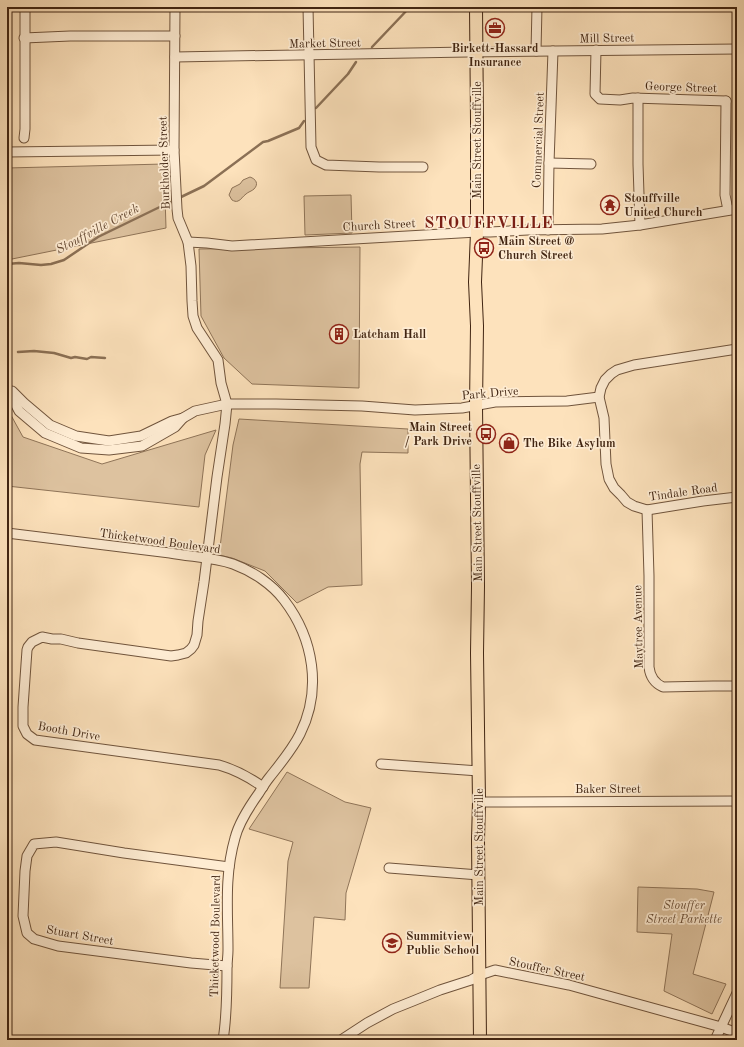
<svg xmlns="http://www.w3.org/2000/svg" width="744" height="1047" viewBox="0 0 744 1047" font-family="'Old Standard TT',serif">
<rect width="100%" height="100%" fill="#fde2bc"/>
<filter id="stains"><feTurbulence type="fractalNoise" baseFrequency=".005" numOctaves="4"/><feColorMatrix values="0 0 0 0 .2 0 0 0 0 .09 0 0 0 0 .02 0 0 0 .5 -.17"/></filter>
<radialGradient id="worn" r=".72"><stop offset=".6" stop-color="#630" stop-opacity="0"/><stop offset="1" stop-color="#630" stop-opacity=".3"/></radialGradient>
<g fill="#ddc29f" stroke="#8f7458">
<polygon points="164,164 166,228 7,260 7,168"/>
<path d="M250,177C256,179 259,184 254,189C252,191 248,192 246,194C243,196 241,200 238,201C236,202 234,201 232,200L229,195L232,188L240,184L243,180Z"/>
<polygon points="351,195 352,233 305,235 304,196"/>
<polygon points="360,247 359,388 252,384 224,358 201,316 199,249"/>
<polygon points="7,408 23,437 102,464 216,430 205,455 199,507 7,486"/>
<polygon points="239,419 408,429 408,453 362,452 360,464 362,585 328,587 297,603 265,571 232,558 219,555 233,445"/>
<polygon points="287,772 345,802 371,808 346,893 345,920 314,917 309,988 280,988 288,861 293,842 249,829"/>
<polygon points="638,887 697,889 714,892 693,974 726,984 712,1014 664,991 672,934 637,932"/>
</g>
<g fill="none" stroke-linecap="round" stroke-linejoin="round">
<g stroke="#8b7055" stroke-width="2.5">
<polyline points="372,47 410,7"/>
<polyline points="316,108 348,74 356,62"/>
<polyline points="181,197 204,186 263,142 268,141 299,128 304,121"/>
<polyline points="7,264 19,263 41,265 51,264 64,260 98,237 170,202"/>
<polyline points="18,352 34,351 54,353 71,358 75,357 87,359 91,357 105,358"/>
</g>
<defs>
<g id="minor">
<path d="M175,7L174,150L177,209L178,218L188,242L191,266L192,301L193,316L197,328L218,360L221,383L227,404L225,424L217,477L204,582L198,621L197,635L194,645L191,649L186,653L178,655L171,656L78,643L61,639H52L42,637L32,642L28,647L27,650L23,707V726L27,734L35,740L219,765C236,770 249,777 263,787"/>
<polyline points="308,7 311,147 316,160 326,165 379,167 423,167"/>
<polyline points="24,38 70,36 175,36"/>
<polyline points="596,50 595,94 600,99 620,100 633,98 726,101"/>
<polyline points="536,51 537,7"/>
<polyline points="175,57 468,52 737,49"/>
<polyline points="638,98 638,164 640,225"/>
<polyline points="726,101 725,195 728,210"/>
<polyline points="24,138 25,129 25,7"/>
<polyline points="7,152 174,150"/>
<polyline points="549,163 591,164"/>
<polyline points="548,230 549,163 553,51"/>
<polyline points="188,242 207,243 232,246 477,232 490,232 528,230 602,229 640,225 737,209"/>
<polyline points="737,349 634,365 617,370 611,374 605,380 601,388 599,397 604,418 606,464 609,479 614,488 621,495 627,502 634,506 647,510 703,501 737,497"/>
<polyline points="7,388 19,411 45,433 81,448 109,450 142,446 175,427 183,418 195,411 227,404 276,404 362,406 415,410 462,408 495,402 567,401 599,397"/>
<polyline points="12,391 24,403 50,425 76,436 109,441 141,436 172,421 183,418"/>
<path d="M647,510L649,576V667C650,676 654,683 663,687L713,686H737"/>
<path d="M7,533L170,553C191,557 213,557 233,564C252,571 272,584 284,600C314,639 322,690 300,734C292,750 280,764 269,778C265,783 262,788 259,793C249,807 239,822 235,838C224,876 228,912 228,950C228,956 227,962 227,968C227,992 227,1016 223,1040"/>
<polyline points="381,764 479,771"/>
<polyline points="479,802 737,801"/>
<polyline points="389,868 479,875"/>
<polyline points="227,966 191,963 58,946 34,939 27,933 23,916 25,871 27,856 34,844 56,842 124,853 229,867"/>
<polyline points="341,1040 367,1023 393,1009 413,1001 440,990 471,980 480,975 495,970 569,985 721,1027 737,1033"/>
<polyline points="715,1040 737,993"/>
</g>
<polyline id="major" points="476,7 477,121 477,232 475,282 477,326 476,406 478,586 477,653 479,802 478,840 480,1040"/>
</defs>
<use href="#minor" stroke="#70543c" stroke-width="11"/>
<use href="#major" stroke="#412512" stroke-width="14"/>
<use href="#minor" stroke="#feecd3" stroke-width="9"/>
<use href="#major" stroke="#fde2bc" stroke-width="12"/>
</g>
<defs>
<symbol id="office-ring" viewBox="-11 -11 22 22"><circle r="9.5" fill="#feecd3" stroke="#8f2418" stroke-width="1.5"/><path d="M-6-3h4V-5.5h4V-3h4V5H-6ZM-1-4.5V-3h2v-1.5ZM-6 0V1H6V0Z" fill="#8f2418"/></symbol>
<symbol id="temple-ring" viewBox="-11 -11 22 22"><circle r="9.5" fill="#feecd3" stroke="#8f2418" stroke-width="1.5"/><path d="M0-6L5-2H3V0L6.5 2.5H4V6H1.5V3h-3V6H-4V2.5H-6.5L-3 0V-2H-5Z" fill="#8f2418"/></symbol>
<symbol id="bus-ring" viewBox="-11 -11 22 22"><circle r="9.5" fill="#feecd3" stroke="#8f2418" stroke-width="1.5"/><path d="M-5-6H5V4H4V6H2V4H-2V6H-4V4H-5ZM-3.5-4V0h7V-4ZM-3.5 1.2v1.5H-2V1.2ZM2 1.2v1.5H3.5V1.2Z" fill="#8f2418"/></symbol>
<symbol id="building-ring" viewBox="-11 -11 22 22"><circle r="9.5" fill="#feecd3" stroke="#8f2418" stroke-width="1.5"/><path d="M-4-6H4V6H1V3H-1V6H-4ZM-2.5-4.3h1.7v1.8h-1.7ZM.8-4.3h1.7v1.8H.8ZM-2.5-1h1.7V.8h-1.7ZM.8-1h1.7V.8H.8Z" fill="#8f2418"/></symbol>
<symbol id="shop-ring" viewBox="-11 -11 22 22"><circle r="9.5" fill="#feecd3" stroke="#8f2418" stroke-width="1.5"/><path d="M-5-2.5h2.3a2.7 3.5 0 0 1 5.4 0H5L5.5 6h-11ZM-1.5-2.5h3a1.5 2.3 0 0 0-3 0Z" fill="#8f2418"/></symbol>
<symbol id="school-ring" viewBox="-11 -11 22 22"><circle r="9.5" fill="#feecd3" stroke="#8f2418" stroke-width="1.5"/><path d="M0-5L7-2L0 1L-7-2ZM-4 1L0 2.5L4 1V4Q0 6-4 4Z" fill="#8f2418"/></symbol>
</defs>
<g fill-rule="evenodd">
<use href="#office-ring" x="484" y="17" width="22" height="22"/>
<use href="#temple-ring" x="599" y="194" width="22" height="22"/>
<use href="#bus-ring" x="473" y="237" width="22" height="22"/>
<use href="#building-ring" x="328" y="323" width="22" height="22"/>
<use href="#bus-ring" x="475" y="423" width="22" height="22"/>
<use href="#shop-ring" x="498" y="432" width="22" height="22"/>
<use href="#school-ring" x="381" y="932" width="22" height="22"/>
</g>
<g text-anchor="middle" stroke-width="3.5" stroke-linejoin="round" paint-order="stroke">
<g font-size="12" fill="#412512" stroke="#feecd3">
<text transform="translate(607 38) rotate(-1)" y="4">Mill Street</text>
<text transform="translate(325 43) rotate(-1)" y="4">Market Street</text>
<text transform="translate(681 87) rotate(2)" y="4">George Street</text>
<text transform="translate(477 140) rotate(-90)" y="4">Main Street Stouffville</text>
<text transform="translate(538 140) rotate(-88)" y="4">Commercial Street</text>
<text transform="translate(164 163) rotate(-92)" y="4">Burkholder Street</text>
<text transform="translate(379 225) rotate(-3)" y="4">Church Street</text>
<text transform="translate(490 393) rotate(-5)" y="4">Park Drive</text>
<text transform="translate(683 492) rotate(-8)" y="4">Tindale Road</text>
<text transform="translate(477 523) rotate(-91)" y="4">Main Street Stouffville</text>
<text transform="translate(160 541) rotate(8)" y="4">Thicketwood Boulevard</text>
<text transform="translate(638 627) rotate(-91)" y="4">Maytree Avenue</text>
<text transform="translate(69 731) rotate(10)" y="4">Booth Drive</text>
<text x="608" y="793">Baker Street</text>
<text transform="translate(479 847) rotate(-90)" y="4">Main Street Stouffville</text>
<text transform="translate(80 935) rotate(10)" y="4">Stuart Street</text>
<text transform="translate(215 936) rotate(-89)" y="4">Thicketwood Boulevard</text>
<text transform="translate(547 969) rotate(12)" y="4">Stouffer Street</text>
</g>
<g font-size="12" font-weight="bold" fill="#412512" stroke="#feecd3" text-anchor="start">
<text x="495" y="52" text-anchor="middle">Birkett-Hassard<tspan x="495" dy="14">Insurance</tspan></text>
<text x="624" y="202">Stouffville<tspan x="624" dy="14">United Church</tspan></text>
<text x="498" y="245">Main Street @<tspan x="498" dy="14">Church Street</tspan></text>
<text x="353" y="338">Latcham Hall</text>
<text x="472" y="431" text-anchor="end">Main Street<tspan x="472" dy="14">/ Park Drive</tspan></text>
<text x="523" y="447">The Bike Asylum</text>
<text x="406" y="940">Summitview<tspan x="406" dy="14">Public School</tspan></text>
</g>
<g font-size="12" font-style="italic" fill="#684c35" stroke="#feecd3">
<text x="684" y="909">Stouffer<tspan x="684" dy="14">Street Parkette</tspan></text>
</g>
<g font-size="13" font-style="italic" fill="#664a34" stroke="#feecd3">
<text transform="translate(97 228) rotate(-28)" y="5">Stouffville Creek</text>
</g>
<g font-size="16" font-weight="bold" letter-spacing="1" fill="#7a1f14" stroke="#feecd3">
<text x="489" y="228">STOUFFVILLE</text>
</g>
</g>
<rect width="744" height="1047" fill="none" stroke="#fde2bc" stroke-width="24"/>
<rect x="8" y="8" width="728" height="1031" fill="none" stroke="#412512" stroke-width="2"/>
<rect x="12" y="12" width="720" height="1023" fill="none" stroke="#412512"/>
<rect width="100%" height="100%" filter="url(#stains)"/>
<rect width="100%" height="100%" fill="url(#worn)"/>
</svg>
